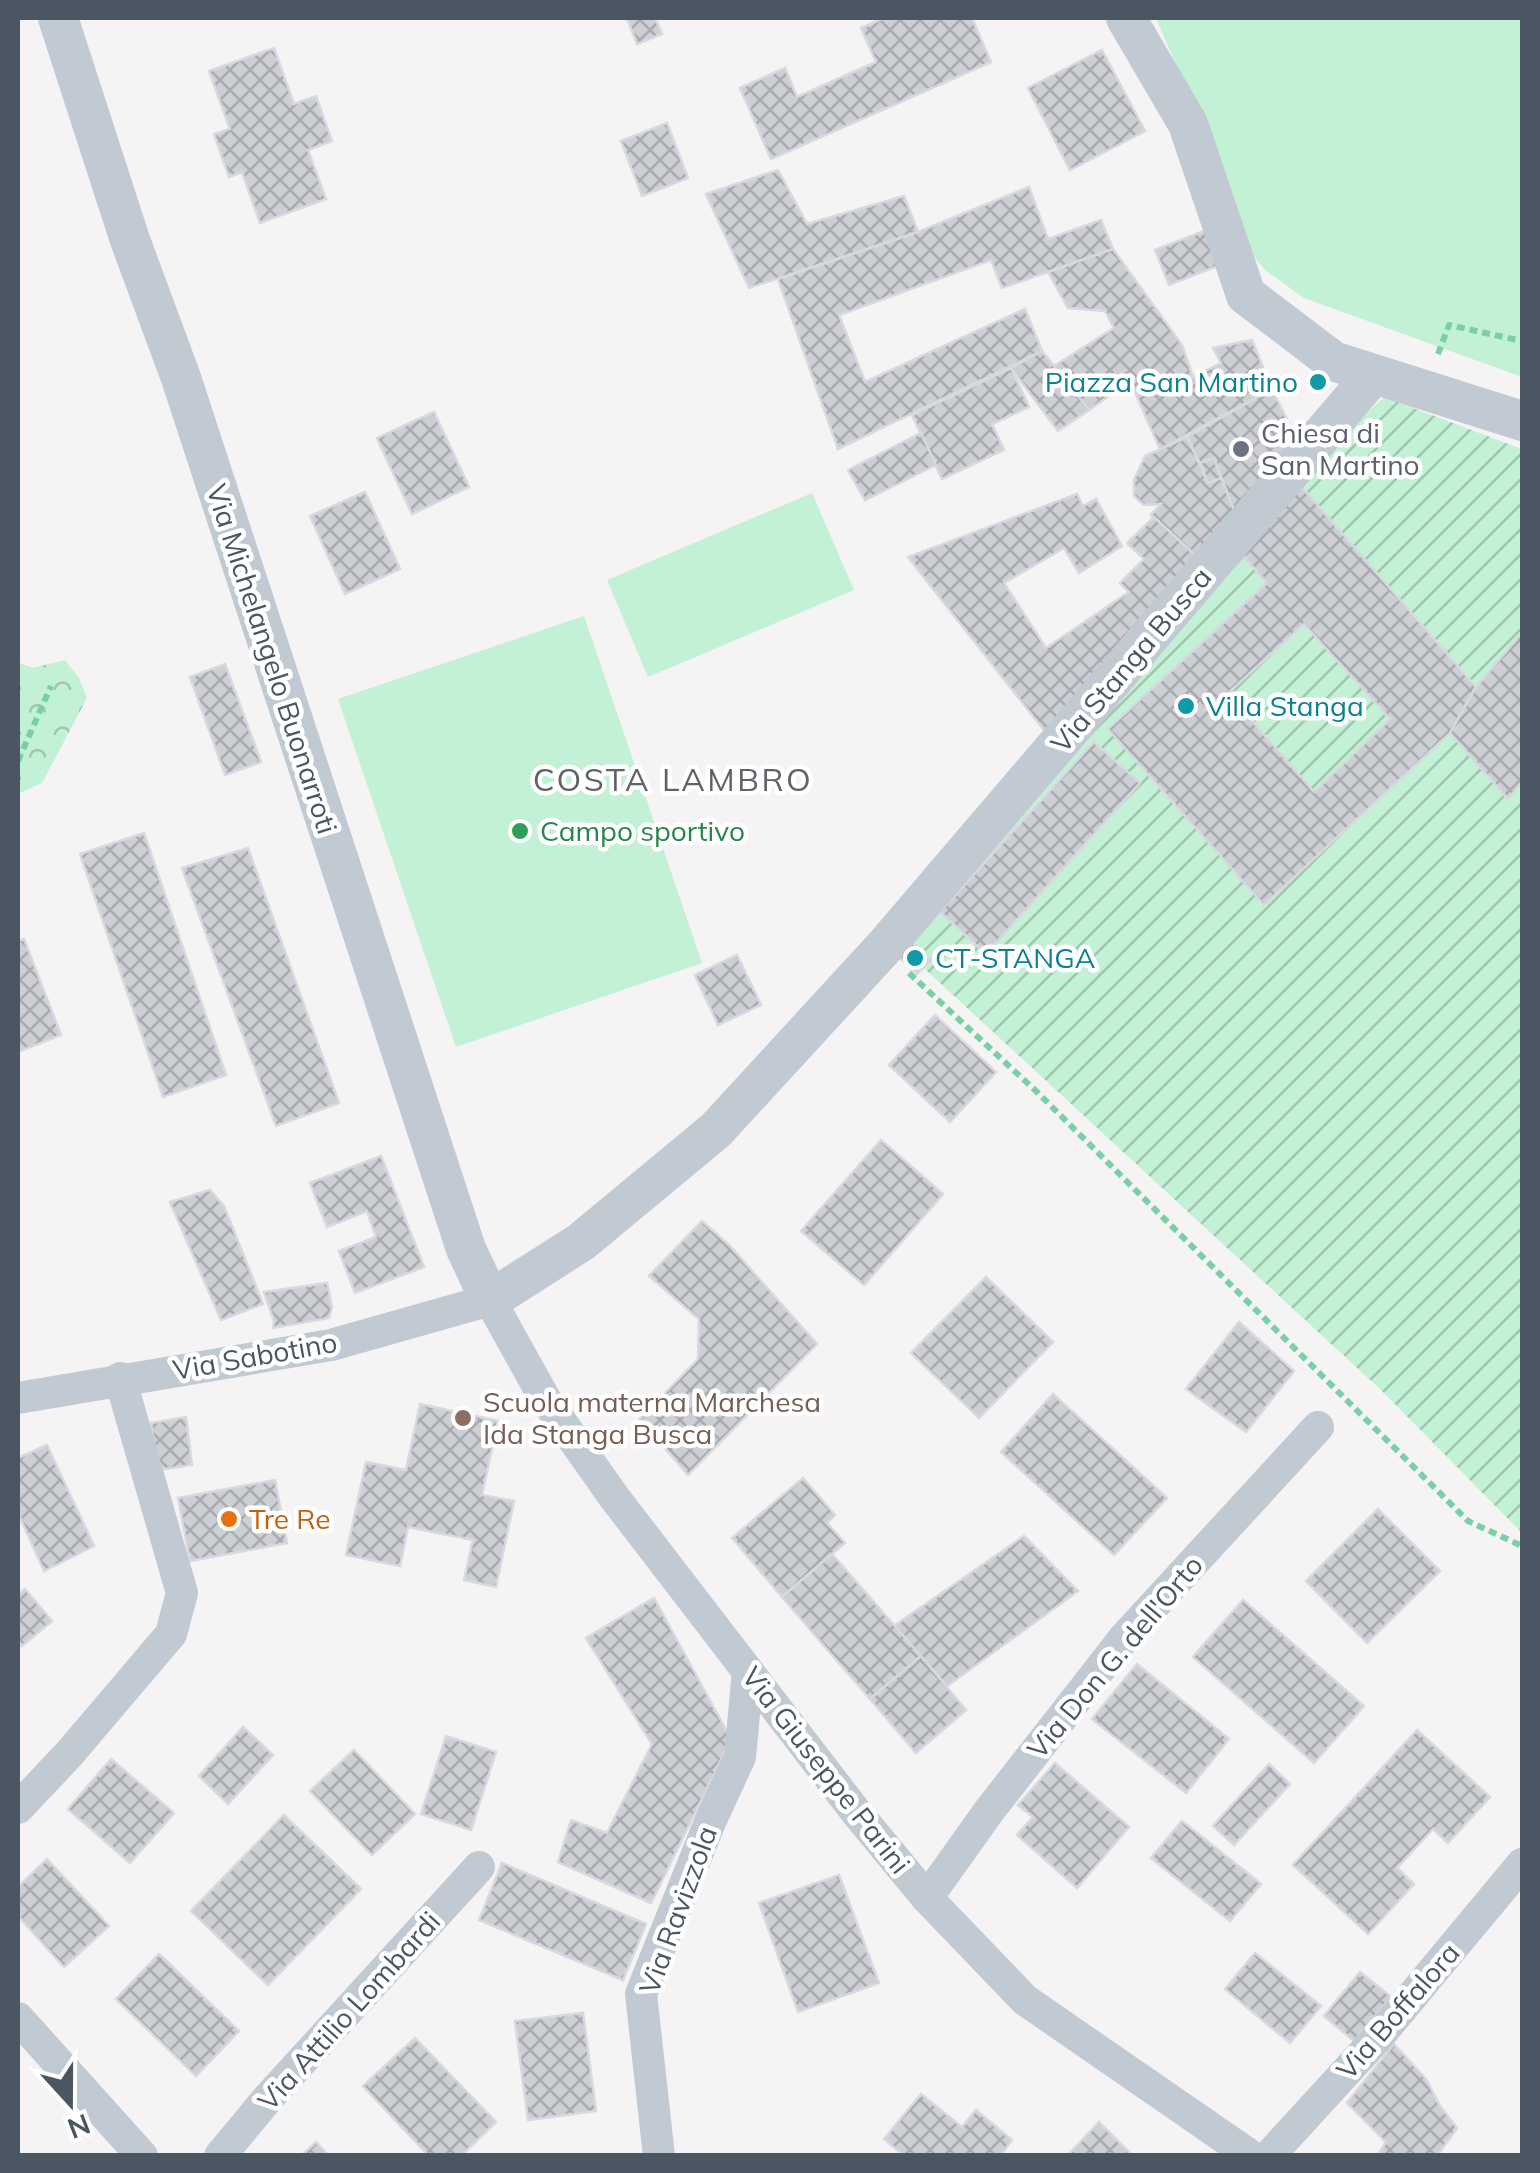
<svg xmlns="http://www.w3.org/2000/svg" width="1540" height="2173" viewBox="0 0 1540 2173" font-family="Mulish,sans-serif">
<defs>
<pattern id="park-crowns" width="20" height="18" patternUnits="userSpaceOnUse" patternTransform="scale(2.5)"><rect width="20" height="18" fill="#c3f1d5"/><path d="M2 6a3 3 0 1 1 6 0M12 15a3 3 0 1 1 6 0" fill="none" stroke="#a0c6b0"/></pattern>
<pattern id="garden-furrows" width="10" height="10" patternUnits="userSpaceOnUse" patternTransform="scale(2.5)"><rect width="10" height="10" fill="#c3f1d5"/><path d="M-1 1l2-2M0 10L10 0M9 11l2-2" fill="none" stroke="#a0c6b0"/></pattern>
<pattern id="building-cross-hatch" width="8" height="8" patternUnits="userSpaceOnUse" patternTransform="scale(2.5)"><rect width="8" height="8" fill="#cdcfd5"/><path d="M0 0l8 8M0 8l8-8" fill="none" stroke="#a8abb0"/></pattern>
</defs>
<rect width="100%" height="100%" fill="#f5f3f3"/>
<g fill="#c3f1d5">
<polygon points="1156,18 1522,18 1522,377 1304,298 1265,270 1249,251 1200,121"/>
<polygon points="812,493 854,590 648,677 607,580"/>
<polygon points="584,616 702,963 456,1047 338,699"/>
</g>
<polygon fill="url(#park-crowns)" points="65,660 79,678 87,698 42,783 20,793 18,798 18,662 32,668"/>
<polygon fill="url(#garden-furrows)" points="1384,397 1522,449 1522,1533 1381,1390 900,946 1307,470"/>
<g fill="url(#building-cross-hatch)" stroke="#d7d9de" stroke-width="2.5" fill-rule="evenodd">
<polygon points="627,18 655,18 662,34 637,44"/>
<polygon points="884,18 972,18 991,62 771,159 740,88 785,68 797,97 876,62 861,28"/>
<polygon points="274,48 294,104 316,96 332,141 308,150 326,199 260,223 242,172 229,177 214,134 230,129 209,71"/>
<polygon points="1102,50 1145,131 1070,170 1028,88"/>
<polygon points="667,123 688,178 642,196 621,141"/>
<polygon points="778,170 807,224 904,196 918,232 749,288 706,194"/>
<polygon points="1029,187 1048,239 1101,220 1113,249 1002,288 991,260 839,315 865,382 1025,309 1042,351 838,449 778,279 918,232"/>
<polygon points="1219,225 1233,260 1169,285 1155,250"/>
<polygon points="1113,249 1182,345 1193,377 1221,363 1213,348 1252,340 1272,389 1160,449 1130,381 1089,410 1054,366 1114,328 1105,311 1068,308 1048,272"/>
<polygon points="1042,351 1089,410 1058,431 1011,368"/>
<polygon points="1011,368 1029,407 992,424 1004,450 942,479 912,415"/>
<polygon points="1272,389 1297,440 1234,510 1214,458 1200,463 1187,437"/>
<polygon points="434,412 469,487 412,514 377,438"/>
<polygon points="921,433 936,465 865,500 848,470"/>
<polygon points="1187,437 1208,483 1221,478 1234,510 1197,557 1151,515 1161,504 1144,505 1134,496 1134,480 1145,456"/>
<polygon points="1214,458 1221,478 1208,483 1200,463"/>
<path d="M1300,485L1476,687L1450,733L1264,905L1108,729L1267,583L1238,550ZM1304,624L1390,719L1314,792L1228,693Z"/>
<polygon points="365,492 400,569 345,594 310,516"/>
<polygon points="1077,494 1083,506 1096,499 1122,546 1079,573 1064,548 1004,583 1046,648 1129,592 1120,583 1144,559 1127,543 1154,517 1197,557 1054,743 908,557"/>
<polygon points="1522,633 1522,782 1508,799 1450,733 1476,687"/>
<polygon points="225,664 261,762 225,775 190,677"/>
<polygon points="1094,742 1140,783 986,954 940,912"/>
<polygon points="144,833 226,1075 163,1097 80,854"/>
<polygon points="248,848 339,1103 276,1126 182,868"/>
<polygon points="24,939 61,1035 18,1052 18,941"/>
<polygon points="912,942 931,960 917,974 898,956"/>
<polygon points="737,955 761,1005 718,1025 695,975"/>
<polygon points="935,1015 996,1072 950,1122 889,1065"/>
<polygon points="881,1140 943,1194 864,1285 801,1231"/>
<polygon points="381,1156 424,1267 355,1293 339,1251 376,1237 367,1211 327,1227 310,1183"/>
<polygon points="210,1190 224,1206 263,1304 221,1320 170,1202"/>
<polygon points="702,1221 729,1245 817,1344 688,1475 640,1419 698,1359 699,1319 649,1276"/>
<polygon points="986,1277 1053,1342 979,1418 911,1353"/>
<polygon points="327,1283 332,1307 329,1318 273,1328 274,1321 264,1292"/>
<polygon points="1239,1322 1294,1371 1246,1432 1186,1389"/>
<polygon points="1053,1394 1167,1498 1114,1555 1001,1452"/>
<polygon points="420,1404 498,1421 482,1495 514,1501 496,1587 464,1580 473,1540 408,1527 400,1566 346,1555 366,1462 406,1470"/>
<polygon points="186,1417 192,1465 158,1470 151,1423"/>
<polygon points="47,1445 94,1546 44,1571 18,1513 18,1458"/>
<polygon points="803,1478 835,1515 827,1523 845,1543 782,1597 732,1538"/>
<polygon points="275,1480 287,1543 190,1561 178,1498"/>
<polygon points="1378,1509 1440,1571 1367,1643 1306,1581"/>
<polygon points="1024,1536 1078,1591 947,1686 894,1626"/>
<polygon points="832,1554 921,1656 870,1699 782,1597"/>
<polygon points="25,1589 52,1621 22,1646 18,1640 18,1595"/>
<polygon points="654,1598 731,1739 651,1903 558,1862 571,1820 607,1833 652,1744 586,1638"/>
<polygon points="1243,1600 1364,1706 1314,1763 1193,1657"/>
<polygon points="921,1656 966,1710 916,1753 870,1699"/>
<polygon points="1137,1664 1229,1739 1186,1793 1092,1719"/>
<polygon points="243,1727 273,1755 228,1804 199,1776"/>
<polygon points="1417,1730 1490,1797 1448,1843 1433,1829 1397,1868 1414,1884 1368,1934 1293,1865"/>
<polygon points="446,1736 496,1752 471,1830 421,1814"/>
<polygon points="354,1750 415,1814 372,1855 310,1791"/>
<polygon points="111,1759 174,1813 130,1863 68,1809"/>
<polygon points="1055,1763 1129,1827 1077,1888 1017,1835 1033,1817 1018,1805"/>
<polygon points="1269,1764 1290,1784 1234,1845 1213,1826"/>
<polygon points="284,1815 361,1889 268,1985 191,1911"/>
<polygon points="1182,1821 1261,1884 1230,1921 1151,1858"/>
<polygon points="47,1859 109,1926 64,1967 18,1916 18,1887"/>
<polygon points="502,1863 646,1924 623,1980 479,1920"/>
<polygon points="839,1875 879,1983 798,2012 759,1903"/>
<polygon points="1255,1953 1321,2006 1290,2043 1225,1989"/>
<polygon points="159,1954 239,2031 196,2076 116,1999"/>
<polygon points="1360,1972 1391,1997 1354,2041 1324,2016"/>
<polygon points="583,2013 596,2111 528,2120 515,2021"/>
<polygon points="415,2038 496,2122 461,2156 429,2156 363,2086"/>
<polygon points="1394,2044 1426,2079 1440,2106 1457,2128 1437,2156 1377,2156 1386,2142 1347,2103"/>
<polygon points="921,2094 962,2127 976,2110 1012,2140 1000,2156 904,2156 884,2139"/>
<polygon points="1099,2122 1133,2156 1067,2156"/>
<polygon points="316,2142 329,2156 301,2156"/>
</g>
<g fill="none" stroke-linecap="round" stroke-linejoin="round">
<g stroke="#7ad0a6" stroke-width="6" stroke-dasharray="8 5" stroke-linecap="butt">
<polyline points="1438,354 1449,325 1522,341"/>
<polyline points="18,761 51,686"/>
<polyline points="909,973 1037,1092 1468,1521 1522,1546"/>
</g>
<g stroke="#c1cad2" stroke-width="32">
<polyline points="18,1398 331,1345 490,1300 545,1399 614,1497 856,1812 927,1898 1025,2000 1251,2156"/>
<polyline points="18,1808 69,1754 171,1634 182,1593 120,1378"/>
<polyline points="927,1898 989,1811 1124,1638 1318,1427"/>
<polyline points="18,2018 142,2156"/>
<polyline points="220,2156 269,2097 479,1867"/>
<polyline points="659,2156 641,1994 710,1822 740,1757 748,1671"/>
<polyline points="1269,2156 1379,2036 1522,1864"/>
</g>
<g stroke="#c1cad2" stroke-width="40">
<polyline points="58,18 130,240 181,378 466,1249 490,1300 581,1242 716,1130 887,944 1373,375"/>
<polyline points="1126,18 1188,124 1246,295 1333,361 1522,421"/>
</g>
</g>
<g fill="#0f9aa8" stroke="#fff" stroke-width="4">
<circle cx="1318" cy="382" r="10"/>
<circle cx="1186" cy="706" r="10"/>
<circle cx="915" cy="958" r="10"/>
</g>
<circle fill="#6b7280" stroke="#fff" stroke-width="4" cx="1241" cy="449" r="10"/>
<circle fill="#2e9e5b" stroke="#fff" stroke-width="4" cx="520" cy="831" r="10"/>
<circle fill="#8d6e63" stroke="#fff" stroke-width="4" cx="463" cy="1418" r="10"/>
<circle fill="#e8710a" stroke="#fff" stroke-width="4" cx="229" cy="1519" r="10"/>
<g text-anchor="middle" stroke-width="9" stroke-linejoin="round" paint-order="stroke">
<g font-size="28" fill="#0d838f" stroke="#fff" text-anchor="start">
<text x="1298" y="392" text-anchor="end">Piazza San Martino</text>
<text x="1206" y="716">Villa Stanga</text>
<text x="935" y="968">CT-STANGA</text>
</g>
<g font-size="28" fill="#5b616d" stroke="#fff" text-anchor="start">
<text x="1261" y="443">Chiesa di<tspan x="1261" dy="32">San Martino</tspan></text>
</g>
<g font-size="28" fill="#4a5661" stroke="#fff">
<text transform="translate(272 659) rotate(72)" y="10">Via Michelangelo Buonarroti</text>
<text transform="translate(1131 660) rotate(-50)" y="10">Via Stanga Busca</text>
<text transform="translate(255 1356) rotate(-10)" y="10">Via Sabotino</text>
<text transform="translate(1115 1657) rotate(-50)" y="10">Via Don G. dell'Orto</text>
<text transform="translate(826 1770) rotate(52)" y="10">Via Giuseppe Parini</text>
<text transform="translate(678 1910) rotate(-70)" y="10">Via Ravizzola</text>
<text transform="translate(349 2011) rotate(-48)" y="10">Via Attilio Lombardi</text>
<text transform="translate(1398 2011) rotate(-49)" y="10">Via Boffalora</text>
</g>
<g font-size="28" fill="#27864d" stroke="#fff" text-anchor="start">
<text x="540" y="841">Campo sportivo</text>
</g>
<g font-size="28" fill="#785e54" stroke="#fff" text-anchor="start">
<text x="483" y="1412">Scuola materna Marchesa<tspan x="483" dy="32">Ida Stanga Busca</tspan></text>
</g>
<g font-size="28" fill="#c56008" stroke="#fff" text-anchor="start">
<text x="249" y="1529">Tre Re</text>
</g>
<g font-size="32" letter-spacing="2.5" fill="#5f6368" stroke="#fff">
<text x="673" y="791">COSTA LAMBRO</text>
</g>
</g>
<rect width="1540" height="2173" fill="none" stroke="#4a5661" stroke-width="40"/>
<g transform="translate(70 2103) rotate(159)" stroke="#ffffff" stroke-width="8" paint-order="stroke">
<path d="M0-8L18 38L0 25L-18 38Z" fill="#4a5661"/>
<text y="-15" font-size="28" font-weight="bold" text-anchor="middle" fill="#4a5661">N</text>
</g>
</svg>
